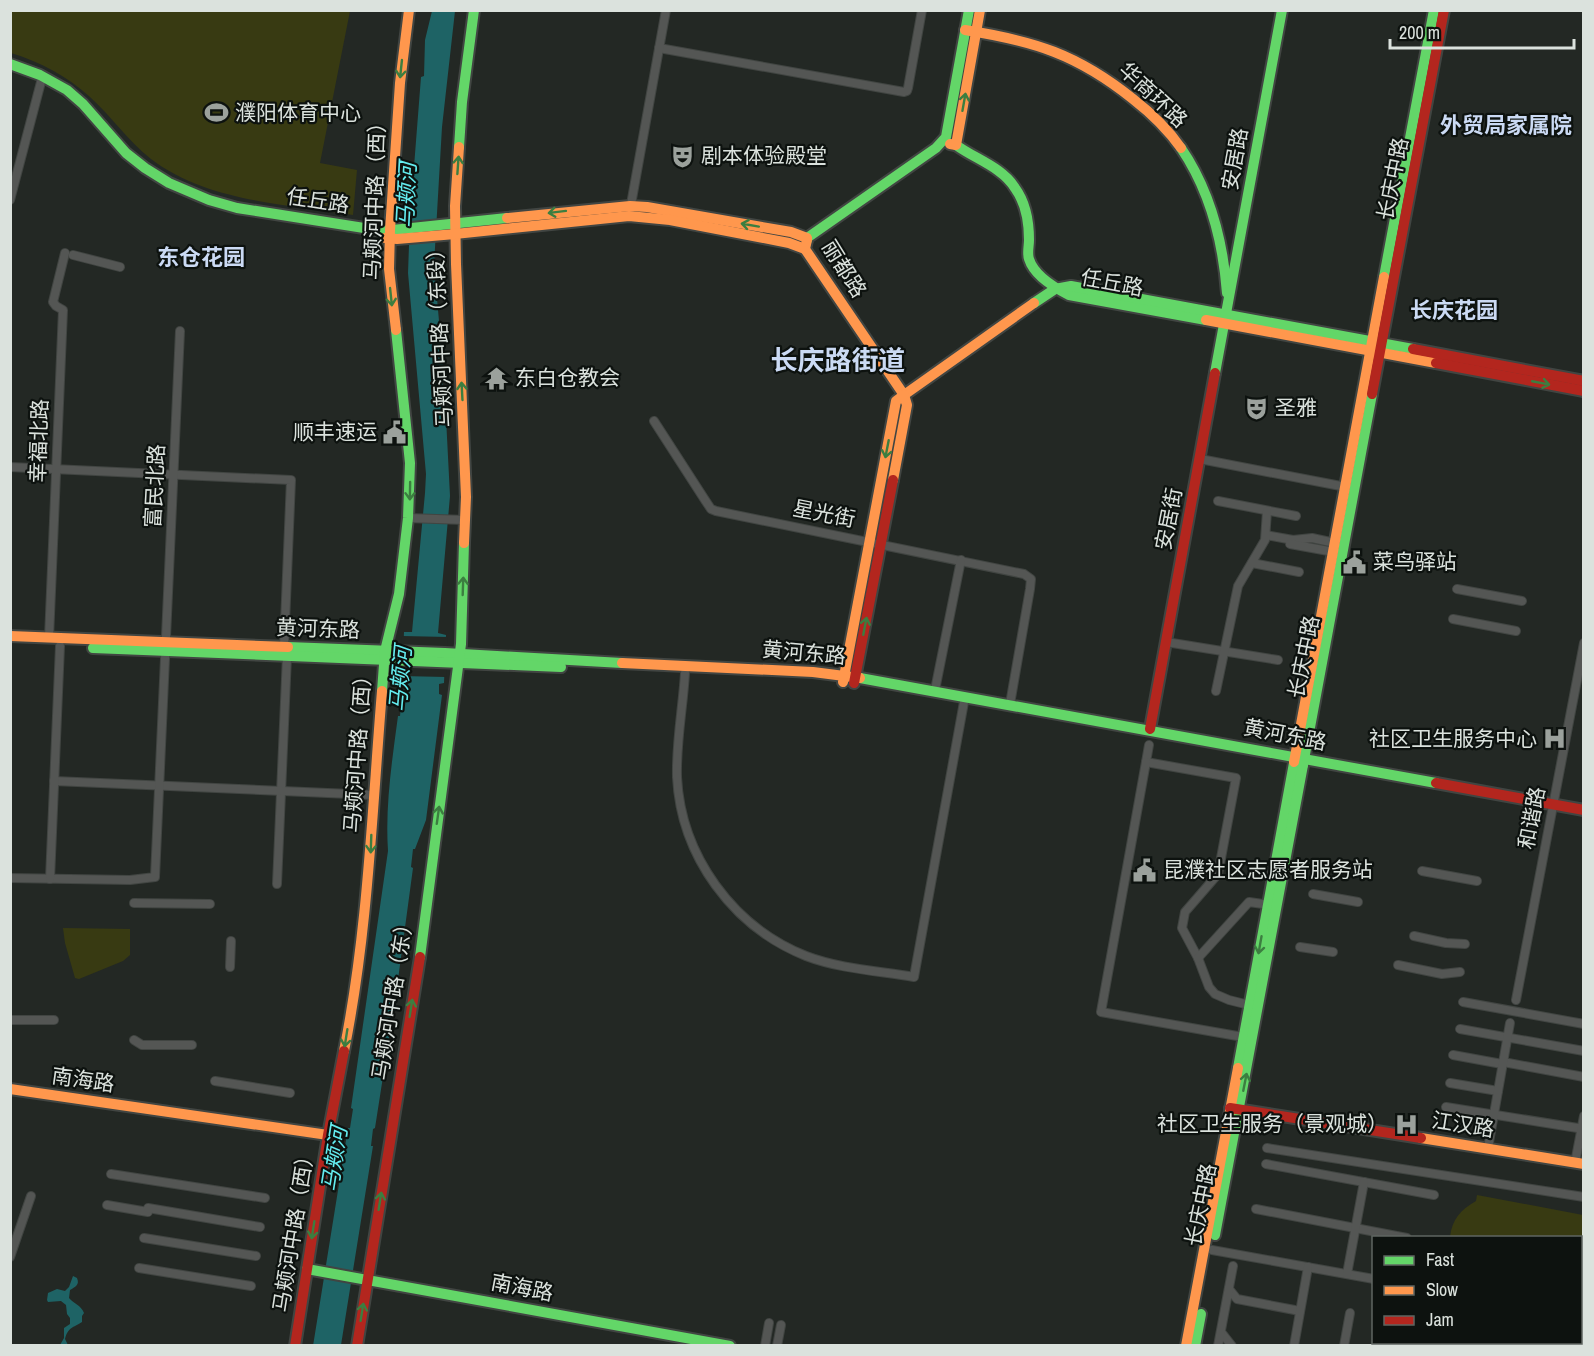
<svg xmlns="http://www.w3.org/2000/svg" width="1594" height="1356" viewBox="0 0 1594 1356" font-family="'Archivo Narrow','Noto Sans SC',sans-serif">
<rect width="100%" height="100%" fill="#232824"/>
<g fill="#383a12">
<path d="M10,11H350L320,163L357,170L353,215C285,204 208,202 151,159C128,141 112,117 90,97C67,76 40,62 11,53Z"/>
<polygon points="63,928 130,929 130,955 123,961 79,979 75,978 65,943"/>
<path d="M1477,1195L1583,1215V1294L1581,1295L1580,1238L1450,1237C1452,1220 1460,1210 1476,1201Z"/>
</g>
<g fill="#1e6365">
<path d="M432,11H455L442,127L434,265L444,377H442L443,397L445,398L450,496L438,633L446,635L444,683L439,684V694L442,695L426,820L415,849H413L411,867L413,868L397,987L375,1128L373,1129L371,1146H373L341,1345L313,1346L348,1128H350L353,1109L351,1108L388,851C385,806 392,761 398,716H400L402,697L400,696V690L405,689L406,678L402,677L404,632H412L425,493L426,474L408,273L410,218L421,77L424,76L425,40Z"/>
<path d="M73,1276L77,1278C80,1285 75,1287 70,1290L69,1298C74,1304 81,1305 84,1313L82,1316V1322C73,1328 68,1327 65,1339L68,1345H60L64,1338V1328L70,1324V1318L67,1314L66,1305L61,1301L48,1302L47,1300L48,1293L57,1289L65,1291L69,1287Z"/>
</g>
<polygon fill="#232824" points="402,636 448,637 446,677 401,676"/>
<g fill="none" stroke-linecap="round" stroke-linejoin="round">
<defs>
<g id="street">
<polyline points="659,48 904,92 907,91 908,88 922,10"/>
<polyline points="10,200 41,82"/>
<polyline points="630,210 666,10"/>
<polyline points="73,255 120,267"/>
<polyline points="654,421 705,500 711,509 716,511 1024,574 1031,579 1030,589 1010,704"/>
<polyline points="1200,459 1346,487"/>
<polyline points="10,467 291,480 284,647 287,656 277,884"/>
<polyline points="1218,501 1296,516"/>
<polyline points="408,518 465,520"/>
<polyline points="1266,535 1293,540 1312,538 1335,543"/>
<polyline points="1290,544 1334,552"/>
<polyline points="1252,563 1299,572"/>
<polyline points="1457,589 1522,601"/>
<polyline points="1453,619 1516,631"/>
<polyline points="49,638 63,310 56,306 53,302 65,253"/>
<polyline points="1166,642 1278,660"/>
<path d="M685,673C683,707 676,742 677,777C681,856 733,927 806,956C840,969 879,971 914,977L964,702"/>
<polyline points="935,690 961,560"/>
<polyline points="1216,691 1238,586 1265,540 1267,511"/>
<polyline points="1149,745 1146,762 1236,778 1218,874 1185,912 1182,928 1198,958 1209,987 1215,994 1229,1000 1249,1005"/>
<polyline points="1146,762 1101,1012 1243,1037"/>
<polyline points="54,781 373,795"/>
<polyline points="1422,871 1477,881"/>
<polyline points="10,878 130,880 155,877 180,331"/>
<polyline points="50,879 60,646"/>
<polyline points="1313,894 1358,902"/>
<polyline points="134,903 210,904"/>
<polyline points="1414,936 1446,943 1465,944"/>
<polyline points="1300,947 1333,952"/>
<polyline points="1198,958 1249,902 1270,905"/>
<polyline points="1398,965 1442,974 1460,972"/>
<polyline points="230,967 231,941"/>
<polyline points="1516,1000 1584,643"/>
<polyline points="1463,1002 1584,1024"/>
<polyline points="10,1020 54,1020"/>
<polyline points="1460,1029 1584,1051"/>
<polyline points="134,1040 142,1045 192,1045"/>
<polyline points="1453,1055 1502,1064"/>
<polyline points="1503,1062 1584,1077"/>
<polyline points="215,1081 290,1093"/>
<polyline points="1450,1083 1498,1091"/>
<polyline points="1446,1107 1584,1129"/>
<polyline points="1267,1148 1584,1197"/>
<polyline points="1488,1148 1510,1023"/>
<polyline points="1575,1163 1584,1116"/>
<polyline points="1266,1164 1434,1195"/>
<polyline points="111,1174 265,1198"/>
<polyline points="107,1205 148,1212"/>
<polyline points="148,1208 260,1227"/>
<polyline points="1256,1209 1407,1238"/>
<polyline points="144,1238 256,1256"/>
<polyline points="1212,1250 1374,1279"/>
<polyline points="10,1257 31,1196"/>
<polyline points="139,1268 251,1286"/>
<polyline points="1347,1274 1364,1182"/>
<polyline points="1229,1289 1237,1299 1300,1311"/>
<polyline points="1580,1327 1584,1327"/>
<polyline points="1221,1332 1232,1346"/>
<polyline points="765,1346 769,1323"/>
<polyline points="777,1346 781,1325"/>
<polyline points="1218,1346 1233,1266"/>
<polyline points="1294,1346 1308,1267"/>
<polyline points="1344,1346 1350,1313"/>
<polyline points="1391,1346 1391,1342"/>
<polyline points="1500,1346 1501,1342"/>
<polyline points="1561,1346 1562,1342"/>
</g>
<g id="fast">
<polyline points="10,64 40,75 67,90 83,104 126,153 145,168 169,183 209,200 237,208 383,231 507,218"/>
<path d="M956,145C975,159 1002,167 1015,188C1026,203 1029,222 1029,240C1029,246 1027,253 1029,259C1034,275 1055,288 1069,295L1206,320"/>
<polyline points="459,147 462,102 474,10"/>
<path d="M1181,148C1211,192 1223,241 1227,293"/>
<polyline points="807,240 807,238 936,148 946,137 969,10"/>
<polyline points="1384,277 1434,10"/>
<polyline points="1034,303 1055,289 1071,286 1413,349"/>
<polyline points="1215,373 1282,10"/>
<polyline points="288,647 445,653 622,663"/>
<polyline points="93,648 561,667"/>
<polyline points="860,678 1436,783"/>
<polyline points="382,691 385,651 399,594 408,518 410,463 396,330"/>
<polyline points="1303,765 1372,394"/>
<polyline points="420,957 461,644 464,543"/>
<polyline points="1238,1068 1294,763"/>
<polyline points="1215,1235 1303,765"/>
<polyline points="307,1269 730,1346"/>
<polyline points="1195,1346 1201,1314"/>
</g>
<g id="slow">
<path d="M965,30C1034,41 1077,54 1133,99C1151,113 1167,128 1181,148"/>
<polyline points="950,144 956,145 980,10"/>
<polyline points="459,147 455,206 456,264 466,497 464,543"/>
<polyline points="507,218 630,206 647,207 791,232 807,238"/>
<polyline points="385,238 397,239 455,234 629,216 670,220 789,243 805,249"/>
<polyline points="807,240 805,249 904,395 1034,303"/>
<polyline points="1206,320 1436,363"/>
<polyline points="396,330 389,269 390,230 400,83 409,10"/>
<polyline points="10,636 288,647"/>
<polyline points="622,663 813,672 860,678"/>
<polyline points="843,682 896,401 904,395 907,405 893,480"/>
<polyline points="1294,762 1384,277"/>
<path d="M344,1051C368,932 372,811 382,691"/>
<polyline points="10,1089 328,1135"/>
<polyline points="1421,1138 1584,1164"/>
<polyline points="1186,1346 1238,1068"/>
</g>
<g id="jam">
<polyline points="1413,349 1584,381"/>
<polyline points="1436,363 1584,391"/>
<polyline points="1372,394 1444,10"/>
<polyline points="854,683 893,480"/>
<polyline points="1150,729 1215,373"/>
<polyline points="1436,783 1584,810"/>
<polyline points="1230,1108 1421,1138"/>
<polyline points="295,1346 328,1135 344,1051"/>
<polyline points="357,1346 420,957"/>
</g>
</defs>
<use href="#street" stroke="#414542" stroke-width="10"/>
<use href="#fast" stroke="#414542" stroke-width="14"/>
<use href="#slow" stroke="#414542" stroke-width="14"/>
<use href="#jam" stroke="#414542" stroke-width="14"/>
<use href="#street" stroke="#545654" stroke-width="8"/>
<use href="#fast" stroke="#63d668" stroke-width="10"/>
<use href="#slow" stroke="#ff974d" stroke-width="10"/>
<use href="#jam" stroke="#b3261e" stroke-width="10"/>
</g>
<defs><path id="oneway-shaft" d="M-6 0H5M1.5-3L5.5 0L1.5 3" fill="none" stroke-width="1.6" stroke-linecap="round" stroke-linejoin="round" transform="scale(1.5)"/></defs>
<g stroke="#3c7e40">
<use href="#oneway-shaft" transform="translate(401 69) rotate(96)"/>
<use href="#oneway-shaft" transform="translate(964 102) rotate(-80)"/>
<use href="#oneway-shaft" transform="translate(458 165) rotate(-86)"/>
<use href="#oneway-shaft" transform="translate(557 212) rotate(173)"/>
<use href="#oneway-shaft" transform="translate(750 225) rotate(-170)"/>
<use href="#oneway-shaft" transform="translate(391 297) rotate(84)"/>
<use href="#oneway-shaft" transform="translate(1541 383) rotate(11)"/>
<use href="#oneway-shaft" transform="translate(462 391) rotate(-93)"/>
<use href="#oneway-shaft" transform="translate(887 449) rotate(101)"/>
<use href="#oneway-shaft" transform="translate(410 491) rotate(91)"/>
<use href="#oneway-shaft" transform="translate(463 586) rotate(-88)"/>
<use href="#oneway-shaft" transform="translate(865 626) rotate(-79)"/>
<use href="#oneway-shaft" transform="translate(438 815) rotate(-82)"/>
<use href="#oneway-shaft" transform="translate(371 844) rotate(92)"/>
<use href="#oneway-shaft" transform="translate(1260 945) rotate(100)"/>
<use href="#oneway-shaft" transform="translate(411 1008) rotate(-81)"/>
<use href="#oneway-shaft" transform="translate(346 1038) rotate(99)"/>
<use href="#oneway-shaft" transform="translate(1245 1082) rotate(-79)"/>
<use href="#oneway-shaft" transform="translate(380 1201) rotate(-81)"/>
<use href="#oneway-shaft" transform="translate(313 1230) rotate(99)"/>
<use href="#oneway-shaft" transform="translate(362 1312) rotate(-81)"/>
</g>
<defs>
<symbol id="stadium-bare" viewBox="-9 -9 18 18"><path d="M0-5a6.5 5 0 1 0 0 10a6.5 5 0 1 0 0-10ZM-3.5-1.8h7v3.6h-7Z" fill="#9ba19c" stroke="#0d120f" stroke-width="2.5" paint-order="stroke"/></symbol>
<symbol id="theatre-bare" viewBox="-9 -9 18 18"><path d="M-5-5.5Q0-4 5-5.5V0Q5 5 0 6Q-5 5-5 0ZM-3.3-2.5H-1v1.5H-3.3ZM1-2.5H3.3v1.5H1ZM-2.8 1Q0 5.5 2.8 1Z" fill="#9ba19c" stroke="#0d120f" stroke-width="2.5" paint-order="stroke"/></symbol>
<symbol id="temple-bare" viewBox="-9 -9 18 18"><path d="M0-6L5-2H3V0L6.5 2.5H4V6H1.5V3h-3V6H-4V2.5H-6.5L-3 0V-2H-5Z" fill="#9ba19c" stroke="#0d120f" stroke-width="2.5" paint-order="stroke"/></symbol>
<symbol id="civic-bare" viewBox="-9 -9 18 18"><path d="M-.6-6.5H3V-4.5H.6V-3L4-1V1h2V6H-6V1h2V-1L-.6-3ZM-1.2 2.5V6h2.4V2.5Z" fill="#9ba19c" stroke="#0d120f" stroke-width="2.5" paint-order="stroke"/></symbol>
<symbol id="hospital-bare" viewBox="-9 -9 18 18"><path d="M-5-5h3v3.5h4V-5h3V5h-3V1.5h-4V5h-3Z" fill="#9ba19c" stroke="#0d120f" stroke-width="2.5" paint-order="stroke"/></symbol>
</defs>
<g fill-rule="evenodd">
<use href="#stadium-bare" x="200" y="96" width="33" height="33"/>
<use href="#theatre-bare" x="666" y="140" width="33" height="33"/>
<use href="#temple-bare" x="480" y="362" width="33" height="33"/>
<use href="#theatre-bare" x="1240" y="392" width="33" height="33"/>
<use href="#civic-bare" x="378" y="416" width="33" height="33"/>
<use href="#civic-bare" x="1338" y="546" width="33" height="33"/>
<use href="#hospital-bare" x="1538" y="722" width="33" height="33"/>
<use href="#civic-bare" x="1128" y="854" width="33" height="33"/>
<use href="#hospital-bare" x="1390" y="1108" width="33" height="33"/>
</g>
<g text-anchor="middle" stroke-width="4.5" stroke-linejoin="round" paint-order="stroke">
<g font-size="21" fill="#dbe2dd" stroke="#0d120f">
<text transform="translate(1153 95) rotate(43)" y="7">华商环路</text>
<text transform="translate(1235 159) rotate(-80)" y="7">安居路</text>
<text transform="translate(1393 179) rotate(-79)" y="7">长庆中路</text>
<text transform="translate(375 196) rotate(-88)" y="7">马颊河中路（西）</text>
<text transform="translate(318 201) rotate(9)" y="7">任丘路</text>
<text transform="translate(844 269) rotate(58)" y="7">丽都路</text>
<text transform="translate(1112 283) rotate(11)" y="7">任丘路</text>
<text transform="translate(440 333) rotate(-93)" y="7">马颊河中路（东段）</text>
<text transform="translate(39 441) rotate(-88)" y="7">幸福北路</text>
<text transform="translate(155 486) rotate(-87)" y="7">富民北路</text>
<text transform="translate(824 514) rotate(11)" y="7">星光街</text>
<text transform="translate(1169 519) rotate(-79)" y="7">安居街</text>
<text transform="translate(318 629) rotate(2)" y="7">黄河东路</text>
<text transform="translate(804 653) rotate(5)" y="7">黄河东路</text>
<text transform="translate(1304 657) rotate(-79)" y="7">长庆中路</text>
<text transform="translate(1285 735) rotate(11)" y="7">黄河东路</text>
<text transform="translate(358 749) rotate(-86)" y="7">马颊河中路（西）</text>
<text transform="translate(1532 818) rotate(-79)" y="7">和谐路</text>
<text transform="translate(393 997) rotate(-81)" y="7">马颊河中路（东）</text>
<text transform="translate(83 1080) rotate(8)" y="7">南海路</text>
<text transform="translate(1463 1125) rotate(9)" y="7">江汉路</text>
<text transform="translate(1201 1205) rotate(-79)" y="7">长庆中路</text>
<text transform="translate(294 1229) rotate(-81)" y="7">马颊河中路（西）</text>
<text transform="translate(522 1288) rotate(11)" y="7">南海路</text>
</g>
<g font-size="21" fill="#dbe2dd" stroke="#0d120f" text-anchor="start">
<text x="235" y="120">濮阳体育中心</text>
<text x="701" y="163">剧本体验殿堂</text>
<text x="515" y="385">东白仓教会</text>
<text x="1275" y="415">圣雅</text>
<text x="377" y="439" text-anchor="end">顺丰速运</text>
<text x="1373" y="569">菜鸟驿站</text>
<text x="1537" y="746" text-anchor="end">社区卫生服务中心</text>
<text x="1163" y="877">昆濮社区志愿者服务站</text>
<text x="1388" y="1131" text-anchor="end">社区卫生服务（景观城）</text>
</g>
<g font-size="22" font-weight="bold" fill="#cbdaf4" stroke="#0d120f">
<text x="1506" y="133">外贸局家属院</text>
<text x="201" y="265">东仓花园</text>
<text x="1454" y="318">长庆花园</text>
</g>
<g font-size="22" font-style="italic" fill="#64edf0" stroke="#0d120f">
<text transform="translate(406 195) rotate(-87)" y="8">马颊河</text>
<text transform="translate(400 679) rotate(-85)" y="8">马颊河</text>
<text transform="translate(334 1159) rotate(-81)" y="8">马颊河</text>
</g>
<g font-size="27" font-weight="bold" fill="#cbdaf4" stroke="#0d120f">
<text x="838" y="370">长庆路街道</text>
</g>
</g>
<rect width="1594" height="1356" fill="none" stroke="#dbe2dd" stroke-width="24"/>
<rect x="1372" y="1236" width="210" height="108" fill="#0d120f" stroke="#5f6561" stroke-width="1.5"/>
<rect x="1384" y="1256" width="30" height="9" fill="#63d668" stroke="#5f6561" stroke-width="1.5"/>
<text x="1426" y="1266" font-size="18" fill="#dbe2dd">Fast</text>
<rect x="1384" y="1286" width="30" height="9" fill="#ff974d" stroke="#5f6561" stroke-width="1.5"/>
<text x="1426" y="1296" font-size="18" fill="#dbe2dd">Slow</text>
<rect x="1384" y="1316" width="30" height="9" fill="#b3261e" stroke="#5f6561" stroke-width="1.5"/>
<text x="1426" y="1326" font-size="18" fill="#dbe2dd">Jam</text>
<path d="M1390 39v9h184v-9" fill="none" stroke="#dbe2dd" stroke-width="3"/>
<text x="1399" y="39" font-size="18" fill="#dbe2dd" stroke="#0d120f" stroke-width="4.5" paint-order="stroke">200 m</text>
</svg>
